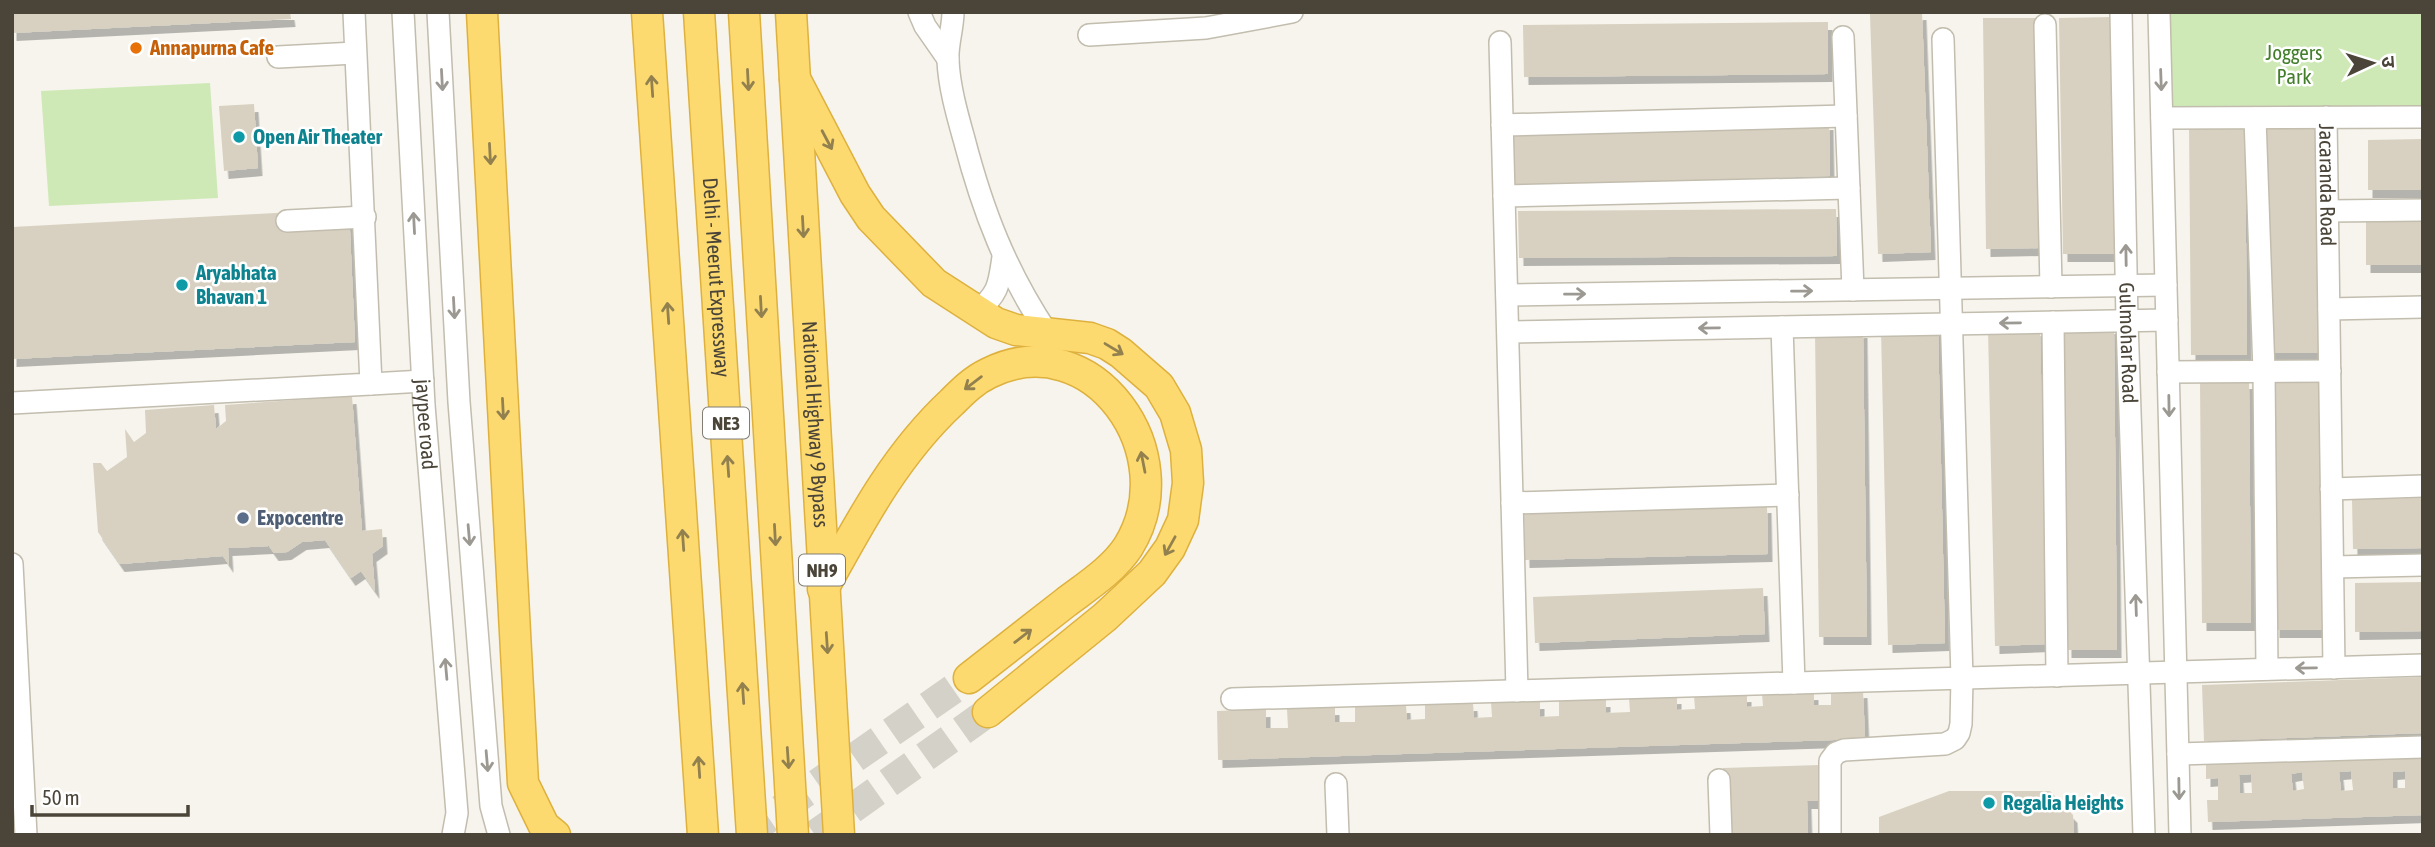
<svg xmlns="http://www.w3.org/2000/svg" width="2435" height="847" viewBox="0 0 2435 847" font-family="'Asap Condensed','Noto Sans Devanagari',sans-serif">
<defs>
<filter id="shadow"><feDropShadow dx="4.5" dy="8" stdDeviation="0" flood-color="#0004"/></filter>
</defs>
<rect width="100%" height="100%" fill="#f6f4ec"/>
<g fill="#cee9b6">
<polygon points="2165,12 2423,12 2423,117 2167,119"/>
<polygon points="210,83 218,198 49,206 41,91"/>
</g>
<g fill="#d8d1c1" fill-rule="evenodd" filter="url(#shadow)">
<polygon points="12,12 290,12 291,19 12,33"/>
<polygon points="1922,12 1931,252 1878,254 1870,14"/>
<polygon points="2113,17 2117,254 2063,254 2059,18"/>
<polygon points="1983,18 2035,18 2039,248 1986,249"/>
<polygon points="1828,22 1828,74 1524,77 1523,25"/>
<polygon points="254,104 258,168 224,171 219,106"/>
<polygon points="2320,120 2323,353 2264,353 2262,121"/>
<polygon points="1829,122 1830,176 1512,186 1511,133"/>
<polygon points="2189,123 2245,123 2247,355 2191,355"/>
<polygon points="2423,139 2423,190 2368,190 2368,140"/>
<polygon points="349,209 355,342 12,359 12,227"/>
<polygon points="1836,209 1837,256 1519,258 1518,211"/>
<rect x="2366" y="219" width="57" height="46"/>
<polygon points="2064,326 2114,326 2117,650 2067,650"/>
<polygon points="1938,328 1945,643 1888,645 1881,329"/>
<polygon points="2040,328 2047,644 1995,646 1988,329"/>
<polygon points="1863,330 1867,637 1819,637 1815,331"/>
<polygon points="2249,381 2251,623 2202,623 2200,382"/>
<polygon points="2274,382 2324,382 2324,630 2275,630"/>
<polygon points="352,396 362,531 382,529 383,546 372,554 375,591 361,571 351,578 325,540 302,542 287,552 274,553 269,546 228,548 229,565 223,556 120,564 98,532 93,463 101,463 107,471 127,457 125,429 134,442 146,433 145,410 214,405 216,429 226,421 225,405"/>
<polygon points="2423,498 2423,548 2353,549 2352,499"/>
<polygon points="1767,505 1768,554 1525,560 1524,511"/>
<polygon points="2423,582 2423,631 2355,632 2355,583"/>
<polygon points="1763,588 1765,634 1535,643 1533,597"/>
<polygon points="2423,677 2423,733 2204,741 2202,685"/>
<polygon points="1863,690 1865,739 1218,760 1217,711 1266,709 1266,728 1288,728 1287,709 1335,707 1335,722 1355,722 1355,706 1406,705 1407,720 1425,719 1425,704 1473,703 1474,718 1492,717 1491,702 1540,701 1540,717 1559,716 1559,700 1606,699 1606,713 1630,712 1629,698 1677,696 1677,710 1695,709 1694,696 1747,694 1747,707 1763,706 1762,694 1814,692 1814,705 1831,705 1831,691"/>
<path d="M2423,758V815L2208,822L2207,800H2218V778L2206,779V762ZM2351,771L2353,790L2341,791L2339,772ZM2405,771V788H2393V772ZM2302,772L2304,789L2293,791L2291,774ZM2251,774L2252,793H2240L2239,775Z"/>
<polygon points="1819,765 1820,801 1807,801 1808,835 1725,835 1723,768"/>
<polygon points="1949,791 2050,791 2073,815 2074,835 1879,835 1879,817"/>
</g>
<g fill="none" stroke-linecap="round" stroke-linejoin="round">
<g stroke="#d4d1c8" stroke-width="30" stroke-dasharray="30 15" stroke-linecap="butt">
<polyline points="744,835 969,678"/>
<polyline points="815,835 988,712"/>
</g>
<defs>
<g id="minor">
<path id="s1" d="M403,12L424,405L457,813L453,835"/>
<polyline points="438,12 459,402 491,806 499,835"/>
<polyline points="919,12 925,26 948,59"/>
<path d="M953,12C953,28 947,45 948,60C949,86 957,114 964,139C983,212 1006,271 1048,334"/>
<path id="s2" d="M2121,12L2127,321L2144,835"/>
<polyline points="2159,12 2180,835"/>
<polyline points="2045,25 2051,287"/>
<polyline points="1089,35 1206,28 1292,12"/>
<polyline points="1843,37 1853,290"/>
<polyline points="1500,42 1517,691"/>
<polyline points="278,57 355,53"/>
<path id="s3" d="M2326,117L2334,668"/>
<polyline points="2162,118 2423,117"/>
<polyline points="2255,118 2264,371 2267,669"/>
<polyline points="1502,125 1846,116"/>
<polyline points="1504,196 1849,188"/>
<polyline points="2328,211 2423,210"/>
<polyline points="287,221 365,217"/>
<polyline points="1507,295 2166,285"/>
<polyline points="2329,309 2423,307"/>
<path d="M976,312C999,294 999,284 1003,257"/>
<polyline points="2053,322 2057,676"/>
<polyline points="1782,327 1794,683"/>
<polyline points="1508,332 2167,320"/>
<polyline points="2168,372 2330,371"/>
<polyline points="371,384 423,381"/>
<polyline points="12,403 371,384 354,12"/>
<polyline points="2331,489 2423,486"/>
<polyline points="1512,503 1788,495"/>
<polyline points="12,564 26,835"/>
<polyline points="2333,567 2423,565"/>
<polyline points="1232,699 2423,665"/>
<polyline points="2178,754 2423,747"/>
<polyline points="1719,780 1721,835"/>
<polyline points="1336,784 1338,835"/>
<polyline points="1830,835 1830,761 1836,753 1844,750 1945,744 1955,739 1959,733 1961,724 1962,678 1943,39"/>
</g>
<g id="highway">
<polyline points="482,12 523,783 544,826 555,835"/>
<polyline points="647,12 703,835"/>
<path id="s4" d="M699,12L752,835"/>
<polyline points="744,12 793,835"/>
<path id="s5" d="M791,12L839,835"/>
<polyline points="795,79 855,194 871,218 934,283 996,323 1016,330 1090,338 1107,344 1121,353 1159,386 1175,413 1186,450 1188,483 1183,520 1170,548 1152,573 1105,617 988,712"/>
<path d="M823,589C860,522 895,455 952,402C963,391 974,380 989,373C1093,322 1186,454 1128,547C1113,570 1086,587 1065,603C1033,628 1001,653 969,678"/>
</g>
</defs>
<use href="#minor" stroke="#c2bdae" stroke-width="24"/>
<use href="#highway" stroke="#deb13e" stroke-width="33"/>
<use href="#minor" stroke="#fff" stroke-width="21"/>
<use href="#highway" stroke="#fdda70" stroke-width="30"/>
</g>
<defs><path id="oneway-shaft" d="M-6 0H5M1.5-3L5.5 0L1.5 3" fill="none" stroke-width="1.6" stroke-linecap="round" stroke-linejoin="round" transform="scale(1.75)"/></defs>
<g stroke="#9c9992">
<use href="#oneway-shaft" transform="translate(442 80) rotate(87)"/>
<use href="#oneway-shaft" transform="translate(2161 80) rotate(88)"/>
<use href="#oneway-shaft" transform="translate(414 223) rotate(-93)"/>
<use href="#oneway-shaft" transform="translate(2126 255) rotate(-91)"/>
<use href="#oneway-shaft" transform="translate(1802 291) rotate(-1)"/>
<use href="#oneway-shaft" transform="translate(1575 294) rotate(-1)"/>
<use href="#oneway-shaft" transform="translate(454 308) rotate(87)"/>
<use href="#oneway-shaft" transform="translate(2010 323) rotate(179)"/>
<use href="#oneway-shaft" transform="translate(1709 328) rotate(179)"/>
<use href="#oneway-shaft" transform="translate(2169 406) rotate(89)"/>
<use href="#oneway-shaft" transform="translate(469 535) rotate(85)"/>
<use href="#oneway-shaft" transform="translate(2136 605) rotate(-92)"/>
<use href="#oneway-shaft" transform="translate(2306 668) rotate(179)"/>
<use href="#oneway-shaft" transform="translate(446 669) rotate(-95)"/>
<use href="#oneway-shaft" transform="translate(487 761) rotate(85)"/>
<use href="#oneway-shaft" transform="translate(2179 789) rotate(89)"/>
</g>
<g stroke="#92814f">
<use href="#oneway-shaft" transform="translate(748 80) rotate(87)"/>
<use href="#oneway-shaft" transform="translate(652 86) rotate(-94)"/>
<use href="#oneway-shaft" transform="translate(827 140) rotate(62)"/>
<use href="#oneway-shaft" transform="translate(490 154) rotate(87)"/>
<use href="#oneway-shaft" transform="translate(803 227) rotate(87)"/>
<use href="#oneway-shaft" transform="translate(761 307) rotate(87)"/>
<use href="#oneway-shaft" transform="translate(668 313) rotate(-94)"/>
<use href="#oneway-shaft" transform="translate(1114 349) rotate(31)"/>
<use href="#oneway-shaft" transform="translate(973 383) rotate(143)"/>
<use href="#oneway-shaft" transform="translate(503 409) rotate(87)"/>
<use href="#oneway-shaft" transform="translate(1143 462) rotate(-101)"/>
<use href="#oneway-shaft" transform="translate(728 466) rotate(-94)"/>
<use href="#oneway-shaft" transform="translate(775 535) rotate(87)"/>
<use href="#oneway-shaft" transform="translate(683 540) rotate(-94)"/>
<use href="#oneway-shaft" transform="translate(1170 546) rotate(119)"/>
<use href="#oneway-shaft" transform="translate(1023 636) rotate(-38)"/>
<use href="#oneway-shaft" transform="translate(827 643) rotate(86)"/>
<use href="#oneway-shaft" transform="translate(743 693) rotate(-94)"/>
<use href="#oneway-shaft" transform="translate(788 758) rotate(86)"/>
<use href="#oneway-shaft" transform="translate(699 767) rotate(-94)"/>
</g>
<circle fill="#e8710a" stroke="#fff" stroke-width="2.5" cx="136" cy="48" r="7"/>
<g fill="#0f9aa8" stroke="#fff" stroke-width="2.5">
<circle cx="239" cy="137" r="7"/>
<circle cx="182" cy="285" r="7"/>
<circle cx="1989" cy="803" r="7"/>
</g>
<circle fill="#5c6f8a" stroke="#fff" stroke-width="2.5" cx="243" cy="518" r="7"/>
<g text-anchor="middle" stroke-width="5" stroke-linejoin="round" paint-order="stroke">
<g fill="#fff" stroke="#817d74" stroke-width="2">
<rect x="703" y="407.5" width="46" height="31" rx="5"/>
<rect x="799" y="554.5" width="46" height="31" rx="5"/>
</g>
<g font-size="19" font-weight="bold" fill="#4b4539">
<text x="726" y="430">NE3</text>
<text x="822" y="577">NH9</text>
</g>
<g font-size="21" font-weight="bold" fill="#c56008" stroke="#fff" text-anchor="start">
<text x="150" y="55">Annapurna Cafe</text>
</g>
<g font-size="21" fill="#437e2b" stroke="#fff">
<text x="2294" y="60">Joggers<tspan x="2294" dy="24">Park</tspan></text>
</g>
<g font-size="21" font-weight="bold" fill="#0d838f" stroke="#fff" text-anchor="start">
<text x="253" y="144">Open Air Theater</text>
<text x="196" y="280">Aryabhata<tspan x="196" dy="24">Bhavan 1</tspan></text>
<text x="2003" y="810">Regalia Heights</text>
</g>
<g font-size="21" fill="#4b4539" stroke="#fff">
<text dy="7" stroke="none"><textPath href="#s3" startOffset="68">Jacaranda Road</textPath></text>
<text dy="7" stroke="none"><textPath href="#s4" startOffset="266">Delhi - Meerut Expressway</textPath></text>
<text dy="7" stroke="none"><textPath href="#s2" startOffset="331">Gulmohar Road</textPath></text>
<text dy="7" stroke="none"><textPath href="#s1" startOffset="413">jaypee road</textPath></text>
<text dy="7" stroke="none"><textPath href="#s5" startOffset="413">National Highway 9 Bypass</textPath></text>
</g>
<g font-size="21" font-weight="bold" fill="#4e5e75" stroke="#fff" text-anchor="start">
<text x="257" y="525">Expocentre</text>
</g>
</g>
<rect width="2435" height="847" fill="none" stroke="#4b4539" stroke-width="28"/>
<g transform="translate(2372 63) rotate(86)" stroke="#ffffff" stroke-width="5" paint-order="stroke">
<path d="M0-5L12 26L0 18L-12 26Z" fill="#4b4539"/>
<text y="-10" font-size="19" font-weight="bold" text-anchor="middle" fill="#4b4539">उ</text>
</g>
<path d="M32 805v10h156v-10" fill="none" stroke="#4b4539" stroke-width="3.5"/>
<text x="42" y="805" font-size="21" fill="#4b4539" stroke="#ffffff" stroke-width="5" paint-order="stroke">50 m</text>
</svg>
